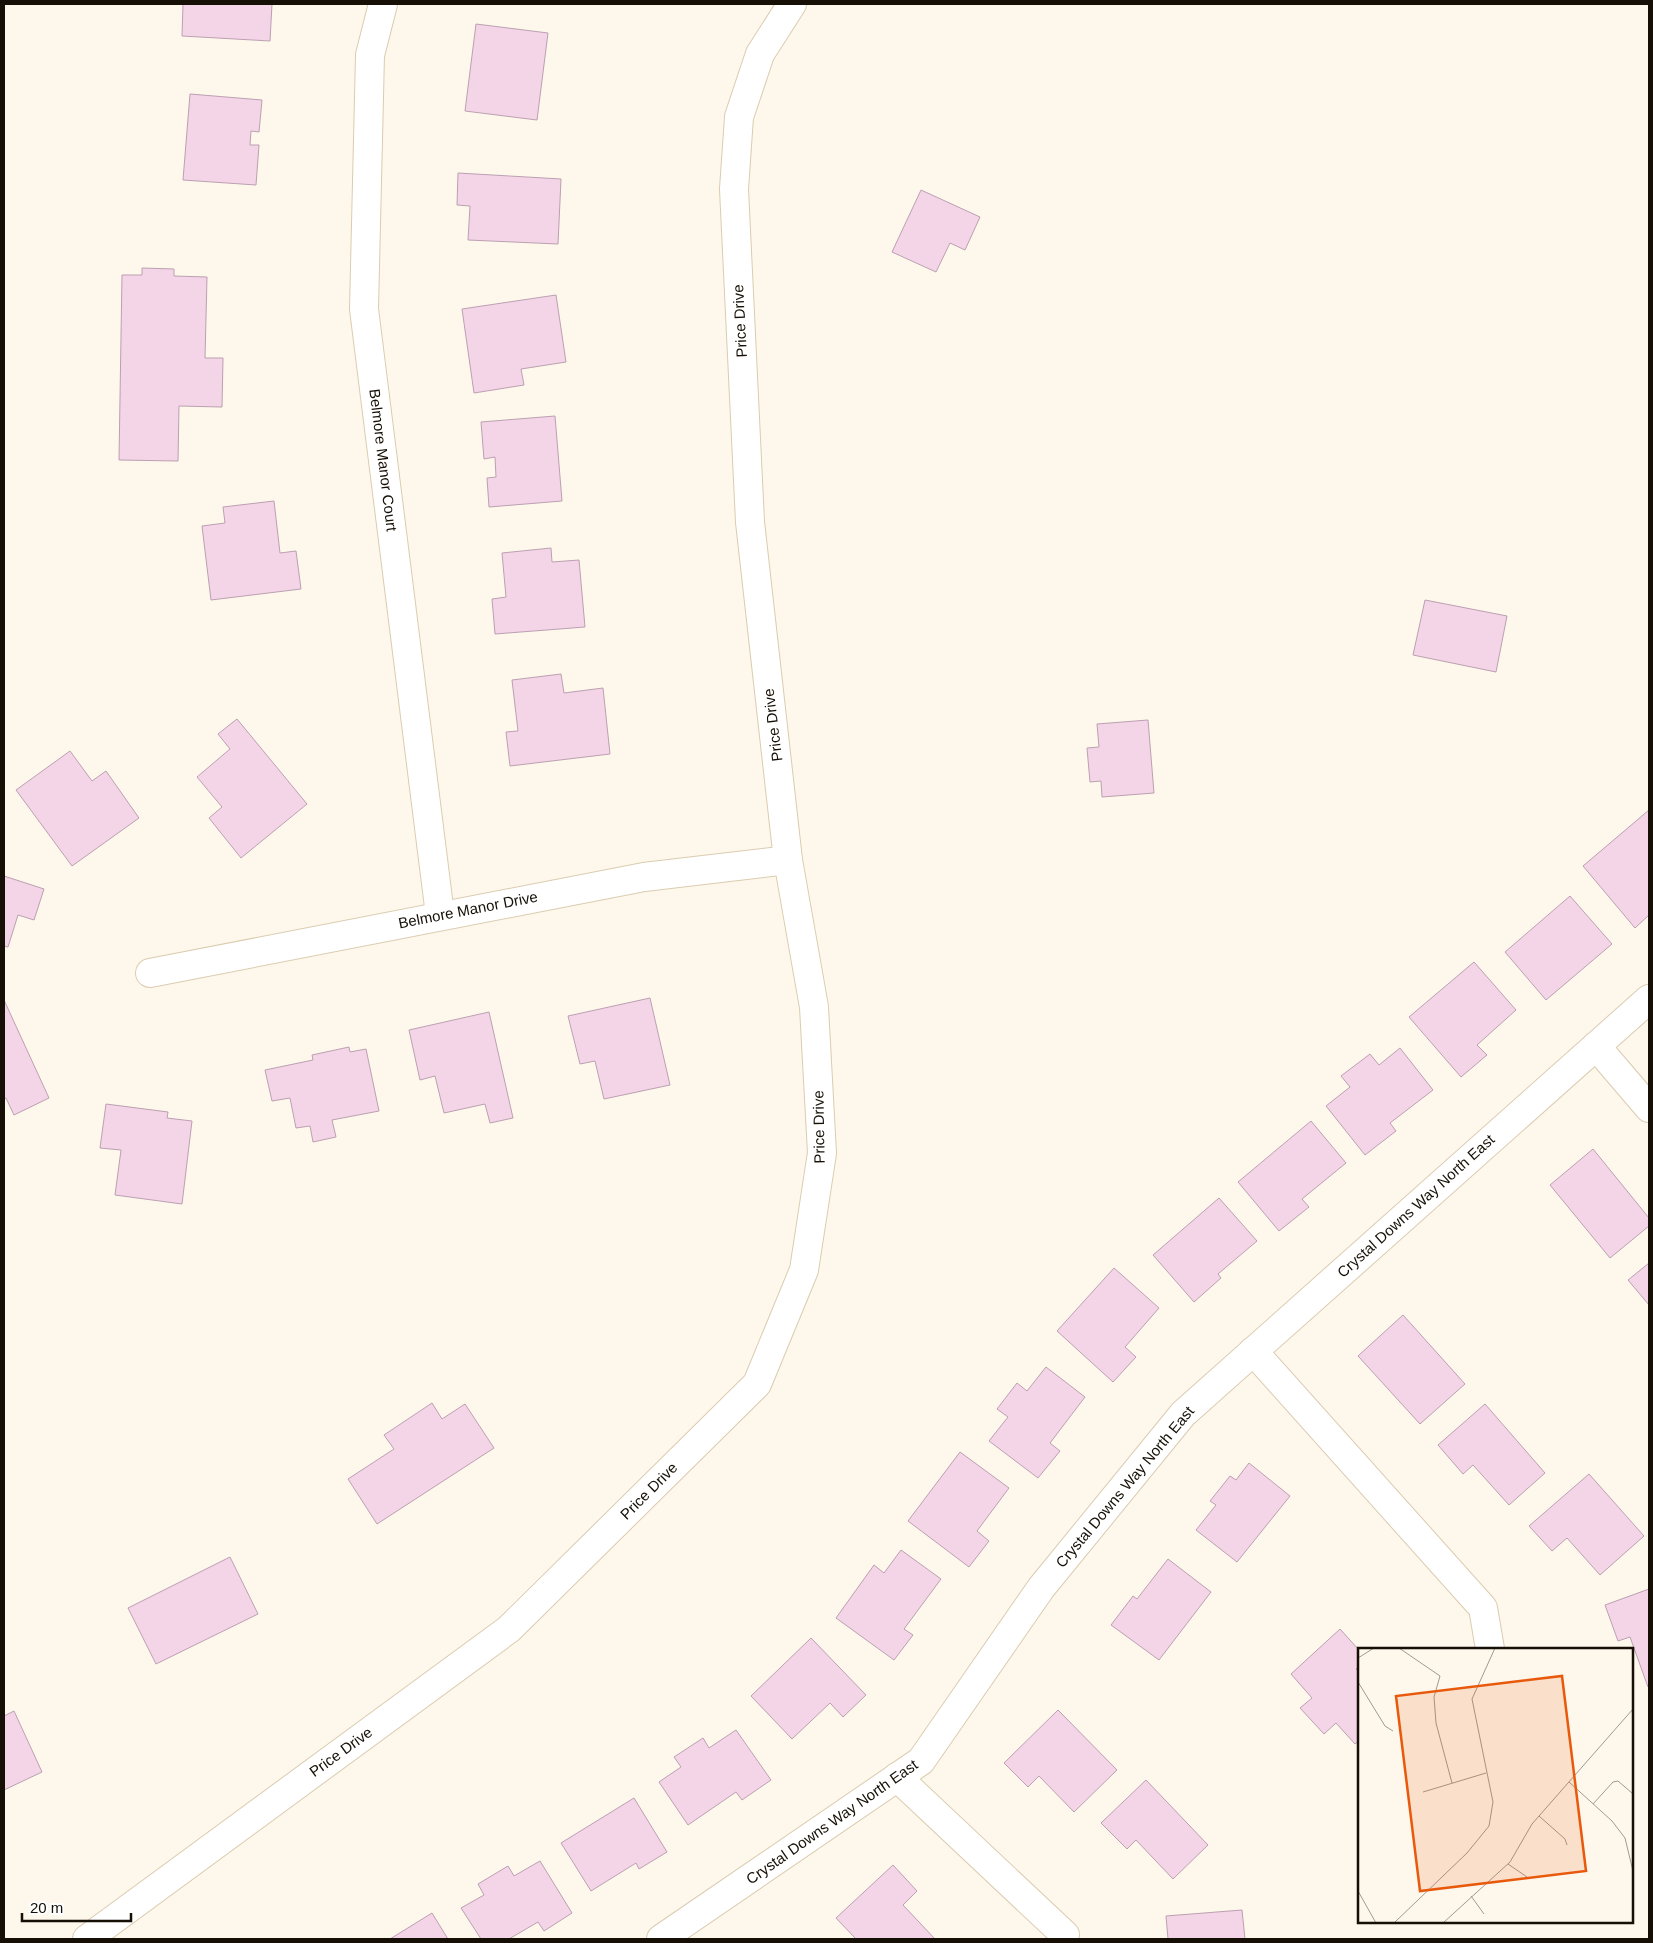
<svg xmlns="http://www.w3.org/2000/svg" width="1653" height="1943" viewBox="0 0 1653 1943" font-family="Helvetica,sans-serif">
<rect width="100%" height="100%" fill="#fdf7ec"/>
<g fill="#f3d5e7" stroke="#bca0b1">
<polygon points="183,4 272,4 270,41 182,36"/>
<polygon points="476,24 548,33 537,120 465,111"/>
<polygon points="190,94 262,100 259,132 251,131 250,145 259,145 256,185 183,180"/>
<polygon points="458,173 561,179 558,244 468,240 470,206 457,205"/>
<polygon points="921,190 980,217 965,250 950,243 936,272 892,252"/>
<polygon points="142,268 174,269 174,276 207,277 205,358 223,358 222,407 179,406 178,461 119,460 122,275 142,275"/>
<polygon points="556,295 566,362 521,369 524,385 474,393 462,309"/>
<polygon points="555,416 562,501 489,507 487,478 496,477 495,457 484,459 481,422"/>
<polygon points="274,501 280,553 296,551 301,589 211,600 202,526 225,523 223,507"/>
<polygon points="551,548 552,562 579,560 585,627 495,634 492,599 506,597 502,553"/>
<polygon points="1425,600 1507,616 1496,672 1413,655"/>
<polygon points="561,674 564,693 603,688 610,754 510,766 506,732 518,731 512,680"/>
<polygon points="237,719 307,804 241,858 209,818 222,807 197,777 230,749 218,734"/>
<polygon points="1148,720 1154,793 1102,797 1101,781 1090,782 1087,748 1099,747 1097,724"/>
<polygon points="70,751 92,781 106,771 139,818 72,866 16,790"/>
<polygon points="1649,810 1649,915 1635,928 1583,866"/>
<polygon points="4,876 44,889 34,920 18,915 8,947 4,946"/>
<polygon points="1570,896 1612,944 1546,1000 1505,952"/>
<polygon points="1474,962 1516,1010 1477,1045 1487,1055 1461,1077 1409,1017"/>
<polygon points="650,998 670,1085 604,1099 595,1061 580,1064 568,1016"/>
<polygon points="4,1000 49,1098 14,1115 6,1098 4,1099"/>
<polygon points="489,1012 513,1118 490,1123 485,1104 444,1113 435,1076 420,1080 409,1030"/>
<polygon points="349,1047 350,1052 366,1049 379,1111 332,1120 336,1137 313,1142 310,1126 296,1128 290,1098 272,1101 265,1070 313,1060 312,1055"/>
<polygon points="1400,1048 1433,1090 1390,1123 1396,1131 1365,1155 1326,1106 1350,1087 1341,1076 1370,1054 1379,1065"/>
<polygon points="106,1104 168,1112 167,1118 192,1121 182,1204 115,1195 121,1150 100,1148"/>
<polygon points="1311,1121 1346,1163 1302,1199 1309,1207 1279,1231 1238,1182"/>
<polygon points="1593,1149 1649,1218 1649,1226 1610,1258 1550,1185"/>
<polygon points="1219,1198 1257,1241 1218,1274 1221,1278 1194,1302 1153,1255"/>
<polygon points="1649,1263 1649,1305 1628,1280"/>
<polygon points="1114,1268 1159,1308 1125,1347 1136,1357 1113,1382 1057,1331"/>
<polygon points="1403,1315 1465,1384 1420,1424 1358,1356"/>
<polygon points="1046,1367 1085,1397 1050,1443 1060,1451 1038,1478 989,1441 1008,1417 997,1409 1017,1383 1027,1391"/>
<polygon points="432,1403 442,1419 465,1404 494,1448 377,1524 348,1479 394,1449 384,1435"/>
<polygon points="1485,1404 1545,1473 1509,1505 1473,1465 1463,1474 1438,1445"/>
<polygon points="960,1452 1009,1488 977,1531 989,1541 969,1567 908,1521"/>
<polygon points="1249,1463 1290,1496 1237,1562 1196,1530 1216,1505 1210,1501 1230,1476 1236,1480"/>
<polygon points="1589,1474 1644,1536 1600,1575 1567,1538 1552,1551 1529,1526"/>
<polygon points="901,1550 941,1579 904,1629 913,1635 894,1660 836,1618 874,1565 884,1573"/>
<polygon points="230,1557 258,1614 156,1664 128,1608"/>
<polygon points="1168,1559 1211,1592 1159,1660 1111,1625 1133,1596 1137,1599"/>
<polygon points="1649,1589 1649,1687 1648,1687 1630,1637 1618,1641 1605,1605"/>
<polygon points="1340,1629 1359,1650 1359,1666 1356,1669 1359,1672 1359,1741 1355,1744 1336,1723 1324,1734 1300,1708 1312,1698 1291,1674"/>
<polygon points="811,1638 866,1695 843,1717 830,1703 792,1739 751,1696"/>
<polygon points="1058,1710 1117,1770 1074,1812 1039,1776 1028,1787 1004,1763"/>
<polygon points="14,1711 42,1772 4,1790 4,1716"/>
<polygon points="736,1730 771,1780 742,1800 736,1792 688,1825 659,1782 681,1767 674,1757 703,1738 709,1748"/>
<polygon points="1146,1780 1208,1845 1173,1879 1136,1840 1127,1849 1101,1823"/>
<polygon points="634,1798 667,1852 639,1869 636,1863 591,1891 561,1843"/>
<polygon points="540,1861 572,1913 544,1931 538,1922 509,1939 481,1939 461,1908 484,1895 478,1884 508,1866 514,1876"/>
<polygon points="893,1865 917,1891 903,1905 935,1939 856,1939 836,1918"/>
<polygon points="1242,1910 1245,1939 1168,1939 1166,1916"/>
<polygon points="432,1913 448,1939 390,1939"/>
</g>
<g fill="none" stroke-linecap="round" stroke-linejoin="round">
<defs>
<g id="street">
<polyline points="383,4 370,55 364,309 440,915"/>
<polyline points="150,973 644,877 788,860"/>
<polyline points="1596,1046 1649,1108"/>
<polyline points="1253,1351 1483,1608 1490,1649"/>
<polyline points="897,1777 1065,1935"/>
<polyline points="87,1939 509,1629 757,1384 804,1270 822,1153 814,1007 788,860 750,522 734,189 739,117 760,54 792,4"/>
<polyline points="661,1939 921,1761 1041,1588 1183,1414 1649,999"/>
</g>
</defs>
<use href="#street" stroke="#dbccb0" stroke-width="30"/>
<use href="#street" stroke="#fff" stroke-width="28"/>
</g>
<g text-anchor="middle" stroke-width="4" stroke-linejoin="round" paint-order="stroke">
<g font-size="15" fill="#150f06" stroke="#fff">
<text transform="translate(740 321) rotate(-93)" y="5">Price Drive</text>
<text transform="translate(383 460) rotate(83)" y="5">Belmore Manor Court</text>
<text transform="translate(773 725) rotate(-97)" y="5">Price Drive</text>
<text transform="translate(468 910) rotate(-11)" y="5">Belmore Manor Drive</text>
<text transform="translate(819 1127) rotate(-91)" y="5">Price Drive</text>
<text transform="translate(1416 1206) rotate(-42)" y="5">Crystal Downs Way North East</text>
<text transform="translate(1125 1487) rotate(-50)" y="5">Crystal Downs Way North East</text>
<text transform="translate(649 1491) rotate(-45)" y="5">Price Drive</text>
<text transform="translate(341 1752) rotate(-36)" y="5">Price Drive</text>
<text transform="translate(832 1822) rotate(-35)" y="5">Crystal Downs Way North East</text>
</g>
</g>
<g transform="translate(1358 1648)">
<rect width="275" height="275" fill="#fdf7ec"/>
<path fill="none" stroke="#a09a90" stroke-width="1" d="M41,0L82,28L76,49L78,75L94,135M0,10L16,0M0,34L27,78L35,83M211,134L254,173L267,190L275,223M65,144L128,125M235,156L255,134L260,133L274,145M181,168L207,191L209,197M150,216L169,229M0,243L18,275M113,248L126,266M36,275L109,205L131,178L135,154L114,51L137,0M85,275L152,214L174,176L275,61"/>
<path fill="#e8590c" fill-opacity="0.15" stroke="#e8590c" stroke-width="2.5" d="M204,28L228,223L62,243L38,48Z"/>
<rect width="275" height="275" fill="none" stroke="#150f06" stroke-width="2.5"/>
</g>
<rect width="1653" height="1943" fill="none" stroke="#150f06" stroke-width="10"/>
<path d="M22 1913v8h109v-8" fill="none" stroke="#150f06" stroke-width="2.5"/>
<text x="30" y="1913" font-size="15" fill="#150f06" stroke="#ffffff" stroke-width="4" paint-order="stroke">20 m</text>
</svg>
